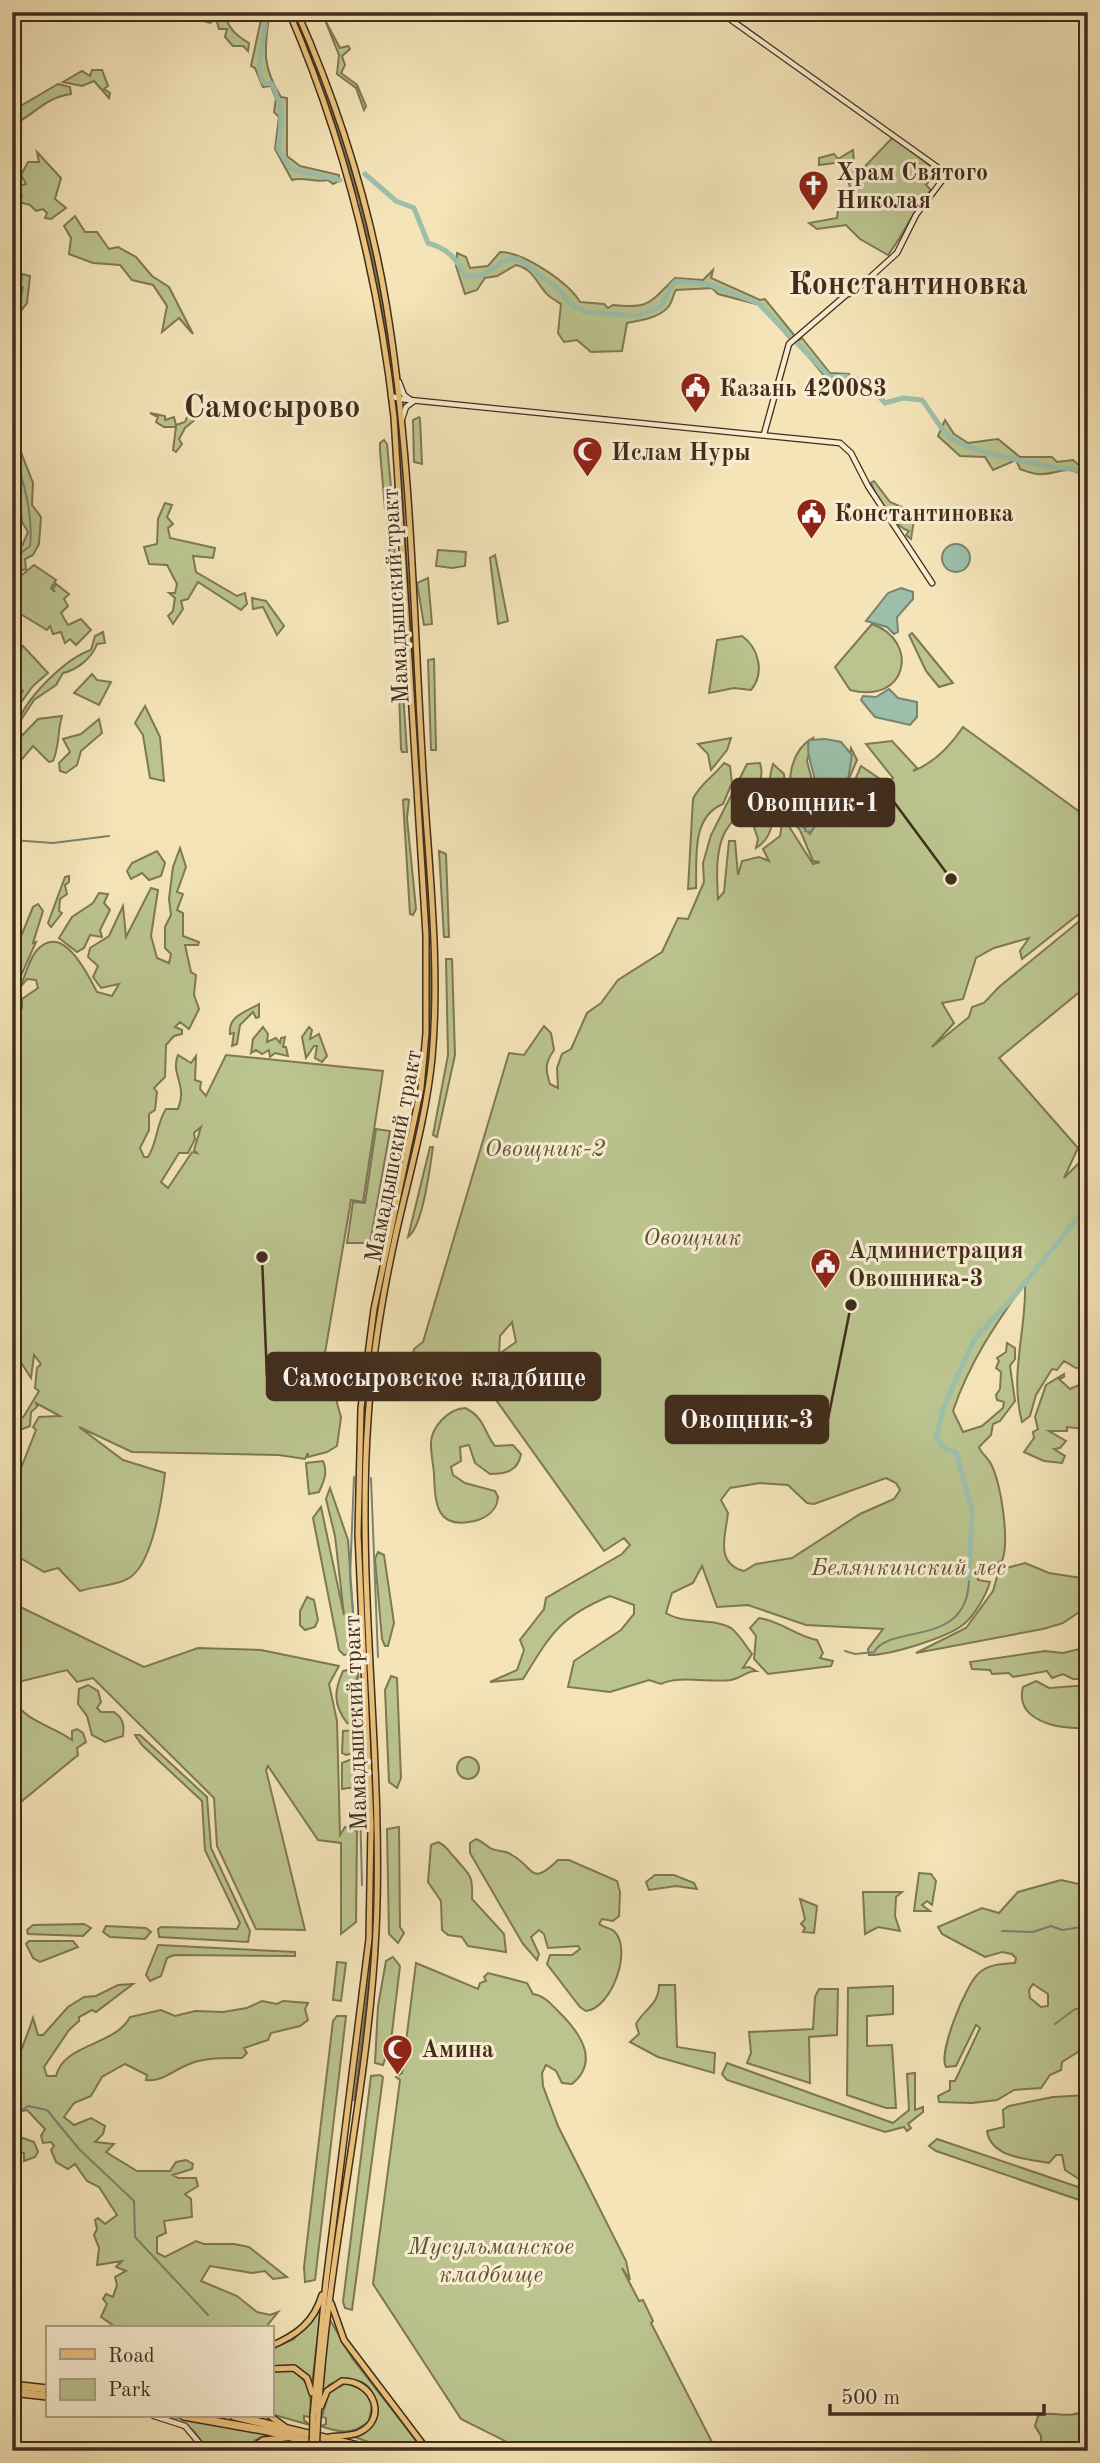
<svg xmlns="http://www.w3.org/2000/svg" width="1100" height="2463" viewBox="0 0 1100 2463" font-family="'Old Standard TT',serif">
<rect width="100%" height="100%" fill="#f4e4b8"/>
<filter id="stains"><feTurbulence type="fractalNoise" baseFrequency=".00286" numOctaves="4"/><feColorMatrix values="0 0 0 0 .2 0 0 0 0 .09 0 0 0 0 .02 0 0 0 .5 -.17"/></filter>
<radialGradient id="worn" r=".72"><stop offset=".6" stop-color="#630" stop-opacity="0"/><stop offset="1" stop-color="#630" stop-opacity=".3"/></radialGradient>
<g fill="#bbc48f" stroke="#7e7856" stroke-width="2" fill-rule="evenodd">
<path d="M210,12H225C227,27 235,35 249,43L248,51L243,46H233L225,37L227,29H219L216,19L210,23L198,19H207Z"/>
<path d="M258,12L269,15C265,49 261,65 281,97L287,98V156L300,166L339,175V181L333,184L328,180C315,183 303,176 292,180L275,149L279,117L274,112L276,99L271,86L263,87L255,68L251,66L262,15Z"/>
<path d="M293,12C303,22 309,46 314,60C357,166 381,274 396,387L377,279L359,200L326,94Z"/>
<polygon points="325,20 340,48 348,46 350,49 342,56 345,65 341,73 357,85 366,106 364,110 356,88 337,74 339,55"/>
<polygon points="92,70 102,70 108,86 104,89 110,93 109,98 94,81 82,86 63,82 82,71 90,76"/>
<path d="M58,84L70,87L71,94C43,98 34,116 12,125V111Z"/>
<path d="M893,137L937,171L926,185L931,190C913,210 905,233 888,255L860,239L846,225L817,229L809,223L837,218L838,209L850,206C853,195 850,180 842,172V162L819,165V158L834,154L838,159L853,150L855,177Z"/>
<polygon points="37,152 61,178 55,199 66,208 51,219 45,218 47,213 43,209 36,211 30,205 18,202 17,198 22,196 18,186 26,184 21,175 28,162 39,162"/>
<polygon points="75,216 85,232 97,232 109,249 118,247 136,257 152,276 169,287 193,334 179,318 162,332 167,306 153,285 132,280 120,265 93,263 69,254 71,238 64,226"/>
<path d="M500,252C524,252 569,283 580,302L604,304L608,308L613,305C650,309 649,303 675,278L703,280L713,270L711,278L760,300L765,299L794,335L790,339L760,305L718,294L712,288L676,290C673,295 672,302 669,306C660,318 641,320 627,323L622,351L591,352L577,340L564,342L558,333L561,304C556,301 549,297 546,293C536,282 533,269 516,265L497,276L485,278L477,290L465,294L456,266L457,253L466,257L470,268L488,266Z"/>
<path d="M22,274L30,276L27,303L12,322C12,306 21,291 22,274Z"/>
<polygon points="802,338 830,373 850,374 828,380 796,342"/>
<polygon points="12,392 17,442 33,483 32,505 41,517 39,544 33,555 25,559 26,569 12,573 12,547 22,546 28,532 22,522 20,497 12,477"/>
<polygon points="397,407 426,863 432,1021 422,1105 379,1307 364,1458 375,1851 369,1987 354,2101 370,1970 374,1880 362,1551 365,1433 377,1314 421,1105 431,1007"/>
<polygon points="150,413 165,416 165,420 174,417 176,425 185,422 189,413 198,417 185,428 179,439 182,444 176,452 173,450 176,427 164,427 156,422 158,417"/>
<polygon points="419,417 420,419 422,464 414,462 413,420"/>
<path d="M945,420L954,434L968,443L998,439L1020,457H1052L1057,462L1073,460L1081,467L1088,466V481C1068,460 1058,476 1038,474C1032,474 1026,471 1020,469L1016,460L993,470L985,457L960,456L938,436Z"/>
<polygon points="384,440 387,444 393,509 385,509 380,451 380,443"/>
<path d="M874,481L890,502L904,508L914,520L911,539L906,535L909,531C894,527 877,498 871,483Z"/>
<polygon points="165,503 172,505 167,517 173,524 168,528 170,538 215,548 213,558 193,556 196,572 237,596 245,593 247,604 241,610 198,582 188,599 181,601 183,609 173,624 168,616 173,611 175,598 169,593 175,593 177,584 167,565 149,564 144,547 157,544 158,519"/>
<polygon points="387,512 393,512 395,561 392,567 397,604 393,605"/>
<polygon points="438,550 466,552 465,566 452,568 436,566"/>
<polygon points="495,555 508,621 498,624 490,558"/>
<polygon points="34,565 56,580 51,588 55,592 53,589 56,584 69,594 64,599 68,606 61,613 68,625 81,619 91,630 76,645 70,639 65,643 61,632 53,634 50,626 47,630 19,613 12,604 16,580"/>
<polygon points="428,578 432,624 424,625 417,583"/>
<polygon points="252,598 266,601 284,626 277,635 263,607 253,609"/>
<path d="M872,624C920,641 908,705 850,690L835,667Z"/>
<path d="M103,632L105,643L97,644C92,658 77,670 63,673L56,685L34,700L17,726C23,700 66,658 91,650L95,636Z"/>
<polygon points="912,633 953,683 939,687 926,671 909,635"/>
<path d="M742,636C759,648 765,673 751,690L734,688L709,693L717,640Z"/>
<polygon points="23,646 48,673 33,686 22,701 17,697 23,691 12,681 17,677 12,666"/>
<polygon points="434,659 436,750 431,750 428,660"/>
<polygon points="398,661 401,663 407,752 402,752 401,749"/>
<polygon points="92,674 97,680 111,682 99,705 74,693"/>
<polygon points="145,706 160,737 164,781 150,778 143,735 135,723"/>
<path d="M62,716C57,732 60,745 53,761L49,762L33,746L12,771V746L38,719Z"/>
<polygon points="99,719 102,733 81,751 77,765 66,773 60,771 59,763 70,752 63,739 81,734"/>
<path d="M963,727L1088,818V912L1079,914L1022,959L1020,951L1029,938L994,948L976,958L963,999L942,1003L954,1023L932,1047L969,1017L972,1007L984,1003L999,987L1088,914V985L999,1058L1078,1148L1064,1178L1088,1154V1372L1086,1367L1076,1368L1064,1361L1057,1370L1052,1369L1036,1395L1030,1416L1022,1422C1009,1373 1027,1329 1025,1283C996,1323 969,1363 953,1411L963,1432L982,1426L1003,1408L1004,1402L997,1400L996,1395L1000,1389L1001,1372L996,1368L999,1361L997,1358L1006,1352L1007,1343L1015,1348V1359L1010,1366L1015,1401L1000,1421L993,1424L991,1435L979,1447C982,1455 989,1458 992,1466C1001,1486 1010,1541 1002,1561L977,1573L978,1580L990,1582C986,1595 975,1615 964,1624C947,1638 890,1655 869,1655L868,1649L883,1629L806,1625L748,1605L717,1607L702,1566L693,1583L672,1593L666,1613C685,1625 711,1617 731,1628C739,1634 746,1646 752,1654L743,1668L749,1667L756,1671C746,1671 742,1678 731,1680C712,1683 677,1675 661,1684L649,1680L610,1692L568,1687L574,1661L621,1630L634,1614V1605L610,1596C559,1617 551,1634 523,1679L490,1682L517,1670L524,1650L520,1640L544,1609L546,1598L622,1554L630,1545L624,1538L604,1551L476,1372L456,1393L432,1395L428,1382L419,1378L416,1369L407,1372L406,1362L412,1358L414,1349L423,1342L509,1053L524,1055L544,1026L551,1033L554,1050C545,1063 545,1069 550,1084L558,1088L557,1068L562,1054L571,1049L587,1013L601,1003L618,980L662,952L678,918L688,919L704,882L703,863L711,835L747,764L760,763C769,793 734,812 724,834C715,854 717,878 718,899L724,892L729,841H735L738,875L742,861L759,857L769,861L763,849L780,836L783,817L813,864L820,862L813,861L800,830L792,821C789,792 784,754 813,738L807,761L815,792L803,827L810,834L845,779L851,748L857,760L838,804L843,818L854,806L848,796L861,766L886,783L893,778L866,744L892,741L917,768L913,771C934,763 951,745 963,727ZM512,1322L516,1342L499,1354L500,1336ZM886,1478L896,1483L900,1490L894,1499L860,1514L792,1558L756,1564L744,1571C714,1563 726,1534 728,1513L721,1500L730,1488L760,1483L788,1485L807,1503L814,1504Z"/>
<polygon points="731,738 727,750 711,770 708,754 698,744"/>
<path d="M724,763L730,766L732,783L723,804C691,817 697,858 696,888L688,889L693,799C699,785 714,776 724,763Z"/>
<path d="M773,764L784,774L786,796L783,808C769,791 767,784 773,764Z"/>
<polygon points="406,799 409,800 407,818 416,909 413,915 410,914 403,800"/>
<path d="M767,804H771C776,819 771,839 756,848L758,839L753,824L757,815H763Z"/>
<path d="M180,848L186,867L177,892L183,894L177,910L183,913V936L199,942L198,945H185L191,972L196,975L194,995L199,1009L189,1029L180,1022L175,1027L182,1030V1034L174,1036L166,1045L165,1077L154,1088L157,1092L155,1110L149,1114V1130L140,1148L144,1157H148C158,1141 156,1124 166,1109H178C188,1085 170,1074 178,1055L191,1063L196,1056L195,1080L201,1082L200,1089L206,1096L226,1055L383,1071L363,1202L351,1200L325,1353L328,1354V1362L331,1356L342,1357L343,1363L337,1403L341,1417L337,1446L327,1452L308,1457V1453L305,1459L279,1455L132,1452L79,1427L123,1460L165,1473C162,1499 153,1559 132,1576C119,1586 95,1586 80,1591L58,1568L44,1572L12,1553V1491L36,1430L33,1427L39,1417L60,1416L36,1403L37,1407L31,1412L30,1426L20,1430L15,1423L24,1416L39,1391L35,1388L37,1368L41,1364L34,1355L31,1378L20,1361L12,1355V1012L22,1008V999L38,988L36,980L27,979L19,989C25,978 29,957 39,948C64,924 88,975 97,992L112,996L119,984L101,988L93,977L98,966L88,957L90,948L109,936L123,906L126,937L151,888L158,890L151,936L157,958L169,963L171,954L165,948V927L171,915L169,899L173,867ZM201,1127L194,1150L197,1153L192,1152L168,1188L161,1182L179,1153H188L195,1139L194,1133Z"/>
<polygon points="157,851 165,863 161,876 149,880 142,873 131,879 127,871 132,863"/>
<polygon points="439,851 446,854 449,937 444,937"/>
<polygon points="69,876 69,882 65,885 67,894 60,899 59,911 62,913 51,927 48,923 65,877"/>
<polygon points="99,893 108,894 104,903 110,910 100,930 102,937 90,935 84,948 77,952 59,938 72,917 93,903"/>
<polygon points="38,904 43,911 33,943 36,942 12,996 12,935 22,934 33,907"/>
<polygon points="446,959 452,959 455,1055 437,1137 433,1135 448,1055"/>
<path d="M259,1004V1017L256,1018L253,1012L240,1025L237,1044L232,1046L234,1033L230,1034C228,1016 244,1013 259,1004Z"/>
<polygon points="263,1027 268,1034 267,1042 276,1038 280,1043 281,1038 285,1037 283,1047 286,1047 288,1056 275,1053 270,1057 269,1050 262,1054 256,1050 251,1053 253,1039"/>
<polygon points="309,1027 312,1030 310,1039 319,1034 327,1056 322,1062 315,1058 317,1046 314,1046 306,1058 302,1037"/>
<polygon points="376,1129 390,1131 370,1243 347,1243 353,1202 365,1203"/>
<path d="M430,1147H433C430,1167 423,1226 408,1237Z"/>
<polygon points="1064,1374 1064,1377 1059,1379 1070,1389 1088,1381 1088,1434 1085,1429 1067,1427 1067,1431 1049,1431 1066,1441 1060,1448 1054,1449 1065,1456 1062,1463 1044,1461 1024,1452 1034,1438 1033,1432 1038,1429 1035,1417 1046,1385"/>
<path d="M465,1408C485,1417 484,1433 495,1446L513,1445L521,1454C518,1471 506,1474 490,1474L475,1463L469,1445L460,1447L461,1461L451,1467L453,1475L465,1483L495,1491L498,1497C497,1510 489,1516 478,1520C436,1532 435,1504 434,1473C433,1464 431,1454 431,1445C430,1428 448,1409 465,1408Z"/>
<path d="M323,1461C328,1473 324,1481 319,1492L309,1494L306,1463Z"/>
<polygon points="330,1488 348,1540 355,1641 349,1654 344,1655 339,1650 313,1518 321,1507 344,1615 335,1536 326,1499"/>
<polygon points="378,1552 384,1555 394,1623 388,1646 385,1646 382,1639 375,1559"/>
<polygon points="1025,1563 1049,1573 1081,1578 1088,1589 1088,1606 1063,1623 1043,1629 916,1653 966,1628 993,1591 999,1570"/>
<polygon points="307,1597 314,1600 318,1620 315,1627 305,1630 300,1625 300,1611"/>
<polygon points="12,1603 144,1667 198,1648 261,1650 339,1666 329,1684 337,1721 340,1835 345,1827 357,1831 356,1922 341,1934 341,1843 318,1840 268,1766 266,1770 305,1930 256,1929 217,1846 214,1798 93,1678 77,1682 67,1670 14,1683"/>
<path d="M759,1618C781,1621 796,1636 817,1640L823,1653L820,1658L833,1661L831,1666L768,1674L754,1659L756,1636L750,1628Z"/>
<polygon points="1088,1647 1088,1679 1073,1679 1063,1674 1052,1678 1047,1671 1013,1677 1009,1673 992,1674 990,1670 972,1669 970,1662 1045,1651 1063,1653"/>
<path d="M358,1668L360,1713L354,1724L347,1723C333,1704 334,1691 343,1671Z"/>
<polygon points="391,1676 397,1678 401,1778 397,1788 389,1782 385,1690"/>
<path d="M1036,1681L1049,1688L1088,1685V1727C1063,1731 1014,1722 1023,1687Z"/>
<path d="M88,1685L98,1691L101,1702L97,1708L101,1712H114C124,1719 124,1725 123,1736L105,1742L92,1735L87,1716L78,1704L79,1689Z"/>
<path d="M12,1697C23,1721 53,1726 72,1740V1731L77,1729L83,1733L86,1742L77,1748L78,1755L16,1806L12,1813Z"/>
<polygon points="359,1730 359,1752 346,1755 342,1753 343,1731"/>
<polygon points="135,1735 140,1735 207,1797 211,1848 250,1931 248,1942 159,1937 158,1929 161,1927 237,1929 240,1923 205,1850 202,1801 142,1745"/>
<circle cx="468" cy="1768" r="11"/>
<polygon points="352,1759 356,1769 356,1787 342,1789 342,1763"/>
<polygon points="399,1827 400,1927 404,1933 398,1943 389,1934 387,1829"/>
<path d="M476,1839C482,1841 485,1845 490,1848C497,1852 506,1850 512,1855C535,1868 530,1887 558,1860H569L617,1881L620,1892L619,1916L613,1921L602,1919L599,1924C603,1927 610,1928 614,1931C633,1949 612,2008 586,2011L580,2007L547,1964L550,1955H572L580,1949L578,1946L548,1948L544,1934L539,1930L531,1937L539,1954L537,1960L523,1944L470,1853V1843Z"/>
<path d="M438,1842C447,1846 448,1851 455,1858C470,1876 473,1874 472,1899L504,1934L506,1952L468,1946L462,1937L448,1935L442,1930L441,1901L428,1882L431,1845Z"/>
<polygon points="919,1873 931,1874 936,1881 932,1905 927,1901 922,1905 930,1911 914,1911"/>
<polygon points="655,1875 674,1875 694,1883 697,1889 676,1886 649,1890 646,1882"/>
<path d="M1061,1880L1088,1886L1086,2047L1062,2062L1061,2070L1050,2075L1041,2088L1014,2090L997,2100L972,2103L939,2102L938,2096L950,2090V2081H955L980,2028L976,2025L956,2066L946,2067C938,2054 965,1985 979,1973C989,1964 1002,1964 1015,1963L1016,1958L1012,1954L1002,1952L985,1957L942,1934L938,1927L982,1908L999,1913L1018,1892ZM1033,1984L1048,1994V2006L1041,2007L1030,1998L1029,1990Z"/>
<polygon points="863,1892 902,1892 896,1897 895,1916 900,1931 878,1927 865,1934"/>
<polygon points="800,1899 817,1906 814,1933 803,1932 805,1928 801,1924 805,1919"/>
<polygon points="84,1924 91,1928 83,1936 28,1934 27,1930 33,1925"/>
<polygon points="106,1926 146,1928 151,1932 145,1939 110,1937 103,1932"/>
<polygon points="29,1941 73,1941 78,1947 40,1962 33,1958 26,1944"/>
<polygon points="158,1945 295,1952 295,1956 174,1955 167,1958 161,1976 150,1981 146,1975"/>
<polygon points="393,1957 400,1966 391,2041 383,2065 375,2063 378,2006 386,1961"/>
<polygon points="337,1962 346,1963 341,2001 333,2000"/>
<path d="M416,1963L478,1989L480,1983L486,1981L484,1977L488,1973L527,1983L533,1994C545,1996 551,2004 560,2013C580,2033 600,2061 572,2084L562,2083L556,2071L546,2065L542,2073L543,2086L558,2126L626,2261L630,2280L622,2268L639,2301L643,2300L653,2321L651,2323L714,2446L713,2451H525L461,2419L373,2284L400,2080L396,2077L402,2073Z"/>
<path d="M133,1984L96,2012L92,2010L79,2017V2021L69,2030L44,2067L47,2076H56C64,2043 115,2046 130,2017L161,2010L175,2016L195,2011L223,2012L247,2008L262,2001L277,2004L283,2001L308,2003L305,2009L308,2020L300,2026L271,2033L268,2040L244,2048L247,2053L242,2058C223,2058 205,2057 187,2065C172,2071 162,2082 146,2080L147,2075L125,2064L102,2077L91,2096L74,2103L64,2117L74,2125L91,2118L105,2126L103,2134L95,2142L114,2144L106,2152L137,2171H170L176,2162L186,2160L193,2164L192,2169L173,2175L178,2178H196L198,2186L185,2194L191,2199L192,2217L164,2221L166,2233L157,2237V2253L165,2257L196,2241L204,2244H234L249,2247L287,2277L273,2279L265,2271L252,2273L210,2266L201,2281L237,2296L257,2312L270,2315L278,2312L266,2327L270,2328H117L101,2317L107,2304L103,2299L106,2294L113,2297L117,2285L115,2277L126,2271L116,2267L122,2261L97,2265L99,2248L94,2235L97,2229L95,2220L98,2218L105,2224L117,2215L99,2187L87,2181L75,2164L68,2169L56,2162L51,2150L54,2146L51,2142L43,2143L41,2136L45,2129L27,2110L18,2112L14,2108L18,2101L12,2096C12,2065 24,2046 33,2018L38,2035H43L68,2007L84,1997L96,1996L118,1985Z"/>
<path d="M659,1985H675L677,2047L715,2053L714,2073L658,2057L630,2042L639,2034L636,2024C644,2009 659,2005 659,1985Z"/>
<polygon points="893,1986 893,2014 867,2016 867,2046 892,2045 896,2108 886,2108 847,2095 848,1988"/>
<polygon points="819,1989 838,1989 837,2035 809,2037 810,2083 747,2063 751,2053 749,2032 813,2029 815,1997"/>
<polygon points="337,2016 346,2016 315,2280 305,2282 304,2267 333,2021"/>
<polygon points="727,2063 893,2123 909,2110 907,2074 915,2073 915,2110 923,2107 923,2112 908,2124 911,2128 907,2131 904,2127 885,2132 727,2080 722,2074"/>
<polygon points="380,2075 383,2077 352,2310 345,2308 343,2302 371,2076"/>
<path d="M1088,2095V2185L1065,2170L1062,2155H1056L1049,2163C1028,2159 991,2158 987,2131L1004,2127L1003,2110L1009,2106L1053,2097Z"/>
<polygon points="12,2134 34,2142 38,2152 35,2157 24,2161 24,2153 19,2152 12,2157"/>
<polygon points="937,2139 1087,2190 1088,2203 936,2151 929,2146"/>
<polygon points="321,2309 312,2384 296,2366 271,2366 271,2349 294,2339"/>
<path d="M329,2318L352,2358L424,2451H395L351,2436L372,2421C373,2414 375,2405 373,2398C370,2376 343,2377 329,2385L322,2395Z"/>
<path d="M290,2368C311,2383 312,2391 310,2417L304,2416V2420L310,2425L271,2414V2370Z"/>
<path d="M347,2383L366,2391L372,2404L369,2421C354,2435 339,2433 321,2426L326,2424V2418L322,2417L329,2391Z"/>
<path d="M1088,2410V2451H1034L1041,2443V2436L1035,2426L1038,2416C1054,2409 1063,2421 1088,2410Z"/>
<polygon points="168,2416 271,2434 255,2440 244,2451 208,2451 194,2431"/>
<polygon points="278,2440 309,2447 309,2448 251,2451"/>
</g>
<g fill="#9dbfaa" stroke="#788471" stroke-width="2">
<circle cx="956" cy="558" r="14"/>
<polygon points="901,588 913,592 913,599 897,617 898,632 894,634 887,627 866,621 888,593"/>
<polygon points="889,689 898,698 917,702 917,717 910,725 875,717 861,700 863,696 876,697"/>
<path d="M825,739L841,742L852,755L847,785L824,809L811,832L805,831C808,817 815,803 815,788C816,770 805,758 809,740Z"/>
</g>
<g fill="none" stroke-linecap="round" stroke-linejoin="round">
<g stroke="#788471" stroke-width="2">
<polyline points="12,318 19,307 23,287"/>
<path d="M12,444C21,476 34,512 30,546L12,560"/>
<polyline points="12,840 53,843 109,836"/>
<polyline points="354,1477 350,1578 356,1644 362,1885"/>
<polyline points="371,1478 378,1657"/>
<path d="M845,1651L855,1654L874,1652C891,1623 969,1649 969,1578"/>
<polyline points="1002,1931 1033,1932 1051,1926 1062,1930 1088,1926"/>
<polyline points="1055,2024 1075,2009 1079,2009 1088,1994"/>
<polyline points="12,2117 28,2106 47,2110 79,2149 134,2201 135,2237 208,2315"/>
</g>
<g stroke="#9dbfaa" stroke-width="5">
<path d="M264,12C270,35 251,61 264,83L272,84C284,109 282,124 278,149L291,169L340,180"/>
<path d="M365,174L396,201L414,208L428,243C446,248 457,258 465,276H481L508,259H519L558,289L571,304L585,312L637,316L661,307L671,286L676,281L707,284L758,303L830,377C858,373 867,383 885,403L903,398L922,400C931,411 941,431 952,439C972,452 1022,461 1046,466C1064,470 1070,465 1088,475"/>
<polyline points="969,1578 972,1509 956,1452 945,1449 936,1437 944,1406 975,1338 1011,1300 1088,1205"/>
</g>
<defs>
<g id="secondary">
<polyline points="720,12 947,174 916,215 897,253 854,292 846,295 789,344 764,434"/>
<polyline points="399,382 404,395 411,400"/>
<polyline points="391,396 400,399 840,443 851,453 868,486 932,583"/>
<polyline points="402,419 406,407 414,401"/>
<polyline points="154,2416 185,2426 206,2451"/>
</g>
<g id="primary">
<path d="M289,12C345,142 378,276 394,417L426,935V1033L421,1088L374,1309L361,1408L358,1534L371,1825L369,1939L326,2282L313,2416"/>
<path d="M297,12C338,105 369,203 386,303C411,452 413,604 422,754C427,854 441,957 432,1058C426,1119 408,1178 395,1238C382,1297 372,1358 368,1419C356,1589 384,1760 376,1931C368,2094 328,2253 318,2416"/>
<polyline points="331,2303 344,2340 428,2451"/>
<path d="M271,2346C297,2335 314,2322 322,2295"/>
<polyline points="271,2369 294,2368 307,2378 312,2393"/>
<path d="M321,2406L327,2391L342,2381C374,2380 389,2420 358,2433C350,2436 339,2436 330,2437"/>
<polyline points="270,2416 284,2426"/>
<polyline points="248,2451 263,2440 286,2438"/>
</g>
<g id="highway">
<polyline points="12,2385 47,2389"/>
<polyline points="12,2392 47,2396"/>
<polyline points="184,2416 268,2431 346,2451"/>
<polyline points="234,2416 379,2451"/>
</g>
</defs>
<use href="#secondary" stroke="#412c1c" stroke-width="7"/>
<use href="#primary" stroke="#412c1c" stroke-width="8"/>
<use href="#highway" stroke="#412c1c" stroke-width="10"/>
<use href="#secondary" stroke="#f8edd1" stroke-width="4.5"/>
<use href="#primary" stroke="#eac27c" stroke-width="5"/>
<use href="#highway" stroke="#eac27c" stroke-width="7"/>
<defs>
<g id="primary-bridge">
<polyline points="312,2451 313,2416"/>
<polyline points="316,2451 318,2416"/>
</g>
</defs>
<use href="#primary-bridge" stroke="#412c1c" stroke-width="8" stroke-linecap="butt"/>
<use href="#primary-bridge" stroke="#eac27c" stroke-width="5"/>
</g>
<defs>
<symbol id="church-pin" viewBox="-11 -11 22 30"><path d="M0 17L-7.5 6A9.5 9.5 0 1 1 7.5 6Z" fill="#8f2418" stroke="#f8edd1"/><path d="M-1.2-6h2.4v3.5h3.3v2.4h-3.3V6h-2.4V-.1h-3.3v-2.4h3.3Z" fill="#fff"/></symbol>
<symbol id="civic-pin" viewBox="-11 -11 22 30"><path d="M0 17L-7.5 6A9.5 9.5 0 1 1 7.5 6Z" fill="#8f2418" stroke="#f8edd1"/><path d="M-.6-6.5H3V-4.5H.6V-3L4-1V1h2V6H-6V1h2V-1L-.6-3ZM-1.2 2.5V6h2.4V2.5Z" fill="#fff"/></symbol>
<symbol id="mosque-pin" viewBox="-11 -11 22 30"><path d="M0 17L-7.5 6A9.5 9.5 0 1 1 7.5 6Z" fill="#8f2418" stroke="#f8edd1"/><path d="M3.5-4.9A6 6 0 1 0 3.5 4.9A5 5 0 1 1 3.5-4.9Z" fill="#fff"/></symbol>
</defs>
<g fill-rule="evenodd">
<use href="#church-pin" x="796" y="168" width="35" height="47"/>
<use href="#civic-pin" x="678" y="370" width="35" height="47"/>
<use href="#mosque-pin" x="570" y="434" width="35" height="47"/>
<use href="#civic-pin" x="794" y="496" width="35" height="47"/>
<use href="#civic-pin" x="808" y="1246" width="35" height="47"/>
<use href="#mosque-pin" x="380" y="2032" width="35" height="47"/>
</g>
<g text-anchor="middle" stroke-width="6" stroke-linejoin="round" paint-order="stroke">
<g font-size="24" font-weight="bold" fill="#412c1c" stroke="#f8edd1" text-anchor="start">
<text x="836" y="180">Храм Святого<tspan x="836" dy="28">Николая</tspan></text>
<text x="719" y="396">Казань 420083</text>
<text x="611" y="460">Ислам Нуры</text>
<text x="834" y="521">Константиновка</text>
<text x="848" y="1258">Администрация<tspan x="848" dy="28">Овошника-3</tspan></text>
<text x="421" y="2057">Амина</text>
</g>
<g font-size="24" fill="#412c1c" stroke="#f8edd1">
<text transform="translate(395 596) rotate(-93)" y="8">Мамадышский тракт</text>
<text transform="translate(393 1156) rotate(-79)" y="8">Мамадышский тракт</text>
<text transform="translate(355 1723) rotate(-92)" y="8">Мамадышский тракт</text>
</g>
<g font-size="24" font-style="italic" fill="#605239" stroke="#f8edd1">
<text x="545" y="1156">Овощник-2</text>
<text x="692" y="1245">Овощник</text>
<text x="909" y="1575">Белянкинский лес</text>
<text x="491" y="2254">Мусульманское<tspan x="491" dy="28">кладбище</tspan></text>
</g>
<g font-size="32" font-weight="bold" fill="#412c1c" stroke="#f8edd1">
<text x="908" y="294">Константиновка</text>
<text x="272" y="417">Самосырово</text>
</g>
</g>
<path fill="none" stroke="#412c1c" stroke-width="2.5" d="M951 879L894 802M262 1257L267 1377M851 1305L828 1419"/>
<g fill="#412c1c" stroke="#f8edd1" stroke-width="2.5">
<circle cx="951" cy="879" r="7"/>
<circle cx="262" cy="1257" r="7"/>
<circle cx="851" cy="1305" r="7"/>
</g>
<g fill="#412c1c" stroke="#412c1c" stroke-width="2.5">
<rect x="732" y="779" width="162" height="47" rx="7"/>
<rect x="267" y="1353" width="333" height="47" rx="7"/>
<rect x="666" y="1396" width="162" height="47" rx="7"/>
</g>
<g font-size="26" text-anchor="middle" font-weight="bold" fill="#fff">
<text x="813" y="811">Овощник-1</text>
<text x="434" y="1386">Самосыровское кладбище</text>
<text x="747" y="1428">Овощник-3</text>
</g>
<rect width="1100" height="2463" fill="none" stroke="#f4e4b8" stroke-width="42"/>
<rect x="14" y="14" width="1072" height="2435" fill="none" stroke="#412c1c" stroke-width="3.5"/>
<rect x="21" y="21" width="1058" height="2421" fill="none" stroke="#412c1c" stroke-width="2"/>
<rect x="46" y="2326" width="228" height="91" fill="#f8edd1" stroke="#afa089" stroke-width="2"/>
<rect x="60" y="2349" width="35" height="10" fill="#eac27c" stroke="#afa089" stroke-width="2"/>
<text x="108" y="2362" font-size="21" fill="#412c1c">Road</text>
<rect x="60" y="2379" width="35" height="21" fill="#bbc48f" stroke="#afa089" stroke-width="2"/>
<text x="108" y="2396" font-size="21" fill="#412c1c">Park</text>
<path d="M830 2404v10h214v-10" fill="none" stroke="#412c1c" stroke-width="3.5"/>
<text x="841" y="2404" font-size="21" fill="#412c1c" stroke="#f8edd1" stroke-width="5" paint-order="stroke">500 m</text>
<rect width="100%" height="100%" filter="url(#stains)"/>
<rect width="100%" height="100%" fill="url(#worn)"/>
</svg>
